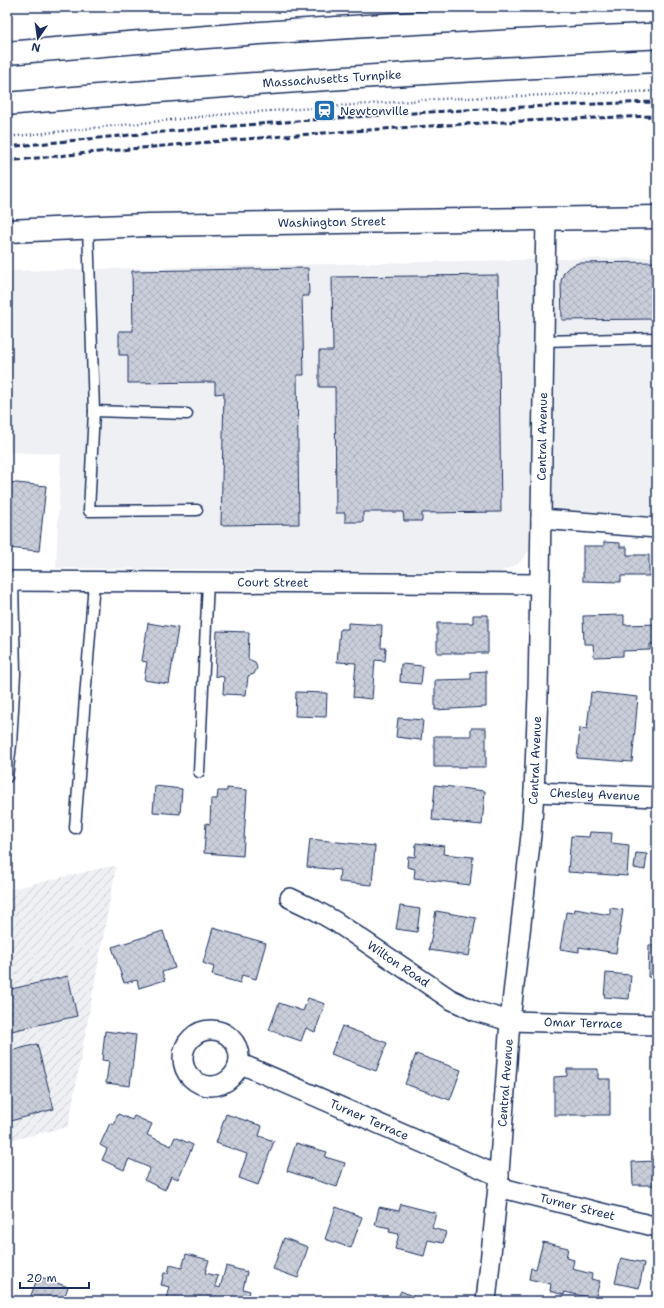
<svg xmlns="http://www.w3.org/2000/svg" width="664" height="1308" viewBox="0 0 664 1308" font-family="'Shantell Sans',sans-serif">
<defs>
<pattern id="industrial-furrows" width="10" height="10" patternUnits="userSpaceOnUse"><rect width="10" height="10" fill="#eff0f4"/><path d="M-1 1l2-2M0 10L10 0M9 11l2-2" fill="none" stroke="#ccced4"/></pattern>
<pattern id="building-cross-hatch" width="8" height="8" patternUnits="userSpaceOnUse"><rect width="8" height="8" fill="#caceda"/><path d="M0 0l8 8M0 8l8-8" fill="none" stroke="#adb1be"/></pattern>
</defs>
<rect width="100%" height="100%" fill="#fff"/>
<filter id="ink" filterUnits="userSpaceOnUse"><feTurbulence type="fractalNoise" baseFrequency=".025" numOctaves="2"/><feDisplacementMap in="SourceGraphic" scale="8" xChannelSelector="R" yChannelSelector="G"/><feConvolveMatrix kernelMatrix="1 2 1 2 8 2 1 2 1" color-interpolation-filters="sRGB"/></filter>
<g filter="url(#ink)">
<polygon fill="#eff0f4" points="657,257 657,521 555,520 518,564 500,572 56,568 61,454 7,452 7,271"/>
<polygon fill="url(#industrial-furrows)" points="111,866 116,867 68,1127 7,1141 7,890"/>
<g fill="url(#building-cross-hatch)" stroke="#1b2f5e">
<polygon points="657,262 657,319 562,320 561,281 564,272 569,267 578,263"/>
<polygon points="308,268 309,296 302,296 304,375 297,375 299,524 221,525 224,393 215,394 215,382 128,383 128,355 119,355 119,331 133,331 132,271"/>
<polygon points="498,275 501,512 422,513 422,521 404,521 403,512 363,512 363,522 345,522 345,513 336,513 335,387 319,387 319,351 333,351 332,277"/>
<polygon points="7,482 46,486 39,551 7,548"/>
<polygon points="604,542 620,543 620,547 627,547 627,555 649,555 649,576 621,576 621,582 583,581 583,546 604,546"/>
<polygon points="473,615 488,615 488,653 437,653 437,623 473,623"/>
<polygon points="624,615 624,625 657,624 657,644 650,644 650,650 623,651 623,656 594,657 593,644 584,644 583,616"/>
<polygon points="148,623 178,628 169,684 144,680 147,662 142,661"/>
<polygon points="348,623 382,625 381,648 386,648 385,661 375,660 372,699 353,697 356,663 337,662 340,629 348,629"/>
<polygon points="217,631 249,632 248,659 255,662 257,668 254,674 248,676 246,695 223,694 224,677 215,676"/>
<polygon points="401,664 423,666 421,684 400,682"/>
<polygon points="486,671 486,707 435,710 435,680 471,679 471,672"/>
<polygon points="296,692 327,693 326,717 295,716"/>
<polygon points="591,692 638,697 632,762 577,758 580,728 587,729"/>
<polygon points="398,718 423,720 421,740 396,737"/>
<polygon points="471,728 486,728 486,767 434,767 434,736 471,736"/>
<polygon points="435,785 485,791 482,825 432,820"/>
<polygon points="155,786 182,789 180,814 153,812"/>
<polygon points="227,788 247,790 243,856 204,853 206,823 210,824 211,799 217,799 218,791 227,791"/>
<polygon points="590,832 612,833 611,843 629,845 627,876 568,872 571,836 589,837"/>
<polygon points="310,839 375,846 372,885 339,882 340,870 307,867"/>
<polygon points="416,843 444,846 443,854 473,857 470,885 414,878 415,869 407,867 408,856 415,857"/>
<polygon points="636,853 647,854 645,870 634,868"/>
<polygon points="400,906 420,909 417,932 396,929"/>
<polygon points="610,908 623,910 616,953 579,947 579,952 560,949 566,912 574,913 575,909 610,915"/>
<polygon points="436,911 476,918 469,956 429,950"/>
<polygon points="213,928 266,943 256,979 242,975 240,983 212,975 214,967 203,963"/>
<polygon points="163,931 175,968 162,972 165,980 139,988 137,980 124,983 112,947"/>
<polygon points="649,945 657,945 657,978 648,977"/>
<polygon points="606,973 631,975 629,999 604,997"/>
<polygon points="68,976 77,1016 7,1032 7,990"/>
<polygon points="308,998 325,1004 315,1032 306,1028 301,1041 269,1030 279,1003 303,1011"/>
<polygon points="342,1026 387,1043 376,1071 331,1054"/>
<polygon points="105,1031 136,1035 130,1086 106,1083 109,1061 102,1060"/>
<polygon points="37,1044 54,1109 7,1122 7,1052"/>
<polygon points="416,1054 461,1070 450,1100 405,1084"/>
<polygon points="567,1069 598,1069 598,1079 610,1079 610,1115 554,1115 554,1077 567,1076"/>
<polygon points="118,1114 132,1120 134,1116 152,1124 147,1135 171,1146 175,1137 193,1145 178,1179 171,1176 165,1190 144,1180 150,1168 129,1159 124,1170 102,1160 107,1149 100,1145 110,1123 113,1125"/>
<polygon points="226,1114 262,1126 259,1136 274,1141 258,1185 239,1178 247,1154 216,1143"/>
<polygon points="296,1143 327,1152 325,1157 345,1163 337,1187 287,1171"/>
<polygon points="657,1161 657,1185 633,1185 632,1162"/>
<polygon points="401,1204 436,1213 432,1228 446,1232 443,1243 428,1240 424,1256 395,1249 399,1234 389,1232 390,1228 375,1225 379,1207 399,1211"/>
<polygon points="336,1207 362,1217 351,1248 325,1239"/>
<polygon points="284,1238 308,1247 298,1278 273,1269"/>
<polygon points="543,1242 568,1248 566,1258 574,1260 572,1269 592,1274 591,1279 600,1281 595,1299 565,1292 564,1295 550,1291 551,1284 529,1279 531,1268 536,1269"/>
<polygon points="186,1254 209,1260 205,1273 218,1276 215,1286 220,1288 226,1266 247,1272 243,1289 250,1291 247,1301 180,1301 167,1298 170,1287 161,1285 164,1273 168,1273 170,1265 182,1268"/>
<polygon points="621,1258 644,1263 639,1288 615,1283"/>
<polygon points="38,1276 68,1287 63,1301 29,1301"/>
<polygon points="401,1291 423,1301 396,1301"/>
</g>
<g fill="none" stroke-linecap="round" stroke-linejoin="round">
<defs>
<g id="lane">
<polyline points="88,228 94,411 89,511 197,510"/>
<polyline points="544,341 657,338"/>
<polyline points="94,411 187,414"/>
<polyline points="199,772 208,582"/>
<polyline points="7,777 11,745 15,674 13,581"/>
<polyline points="75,828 94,582"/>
</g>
<g id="street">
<polyline points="541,519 657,528"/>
<path id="s1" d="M7,581L540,584"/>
<path id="s2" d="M534,792L657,797"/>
<path id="s3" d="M290,898L315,910L336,922L450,999L475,1011L510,1021L657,1025"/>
<circle cx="211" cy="1058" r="28"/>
<path id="s4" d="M239,1063L499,1176"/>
<path id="s5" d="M498,1187L657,1227"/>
<path id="s6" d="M486,1301L498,1187L510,1021L531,835L534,792L538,695L546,218"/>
</g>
<g id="secondary">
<path id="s7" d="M7,231L148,225L276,223L657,217"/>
</g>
<g id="highway">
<path d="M7,53C223,34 440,20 657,11"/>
<path id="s8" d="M7,104C223,84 440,71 657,61"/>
</g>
</defs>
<use href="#lane" stroke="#1b2f5e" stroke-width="13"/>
<use href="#street" stroke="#1b2f5e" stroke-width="22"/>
<use href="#secondary" stroke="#1b2f5e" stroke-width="25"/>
<use href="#highway" stroke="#1b2f5e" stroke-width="25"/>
<polyline stroke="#1b2f5e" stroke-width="2.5" stroke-dasharray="1 3" stroke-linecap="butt" points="7,137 228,114 439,99 657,91"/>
<use href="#lane" stroke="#fff" stroke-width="10"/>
<use href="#street" stroke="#fff" stroke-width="19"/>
<use href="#secondary" stroke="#fff" stroke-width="22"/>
<use href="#highway" stroke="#fff" stroke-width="22"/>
<g stroke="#1b2f5e" stroke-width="3" stroke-dasharray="6 3" stroke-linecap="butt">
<path d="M7,147C223,125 440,108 657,102"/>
<path d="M7,161C223,139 440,122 657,116"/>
</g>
</g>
</g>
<defs>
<symbol id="station-square" viewBox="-11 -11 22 22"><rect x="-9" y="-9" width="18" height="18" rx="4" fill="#1f6fb2" stroke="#fff"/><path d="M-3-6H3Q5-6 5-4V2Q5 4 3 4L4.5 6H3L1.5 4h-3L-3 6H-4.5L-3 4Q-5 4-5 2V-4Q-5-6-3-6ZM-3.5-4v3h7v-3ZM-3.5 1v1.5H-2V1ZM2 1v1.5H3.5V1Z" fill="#fff"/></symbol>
</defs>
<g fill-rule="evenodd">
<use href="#station-square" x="312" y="98" width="25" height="25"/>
</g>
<g text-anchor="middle" stroke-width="3.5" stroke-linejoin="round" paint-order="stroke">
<g font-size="12" fill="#1b2f5e" stroke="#fff">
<text dy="4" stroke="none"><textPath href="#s8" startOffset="326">Massachusetts Turnpike</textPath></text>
<text dy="4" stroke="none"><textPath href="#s7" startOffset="325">Washington Street</textPath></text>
<text dy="4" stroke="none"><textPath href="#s6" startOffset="867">Central Avenue</textPath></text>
<text dy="4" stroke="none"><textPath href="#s1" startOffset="266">Court Street</textPath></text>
<text dy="4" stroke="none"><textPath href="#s6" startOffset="543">Central Avenue</textPath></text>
<text dy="4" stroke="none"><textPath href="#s2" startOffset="61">Chesley Avenue</textPath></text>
<text dy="4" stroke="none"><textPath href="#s3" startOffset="127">Wilton Road</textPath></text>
<text dy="4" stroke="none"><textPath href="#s3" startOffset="327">Omar Terrace</textPath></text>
<text dy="4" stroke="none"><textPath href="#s6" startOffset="219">Central Avenue</textPath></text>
<text dy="4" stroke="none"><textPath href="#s4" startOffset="142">Turner Terrace</textPath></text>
<text dy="4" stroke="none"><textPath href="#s5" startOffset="82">Turner Street</textPath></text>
</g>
<g font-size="12" fill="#1b2f5e" stroke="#fff" text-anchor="start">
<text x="340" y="115">Newtonville</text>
</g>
</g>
<rect width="664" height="1308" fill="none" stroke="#fff" stroke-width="24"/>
<rect x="12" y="12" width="640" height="1284" fill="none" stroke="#1b2f5e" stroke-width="1.5" filter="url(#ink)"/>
<g transform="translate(38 38) rotate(193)" stroke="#ffffff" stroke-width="3" paint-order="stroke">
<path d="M0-3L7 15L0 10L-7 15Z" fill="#1b2f5e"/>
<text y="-6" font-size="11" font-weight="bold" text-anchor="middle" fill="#1b2f5e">N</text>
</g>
<path d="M20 1282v6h69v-6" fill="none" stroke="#1b2f5e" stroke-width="2"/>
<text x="26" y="1282" font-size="12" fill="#1b2f5e" stroke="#ffffff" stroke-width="3" paint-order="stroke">20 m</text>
</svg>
